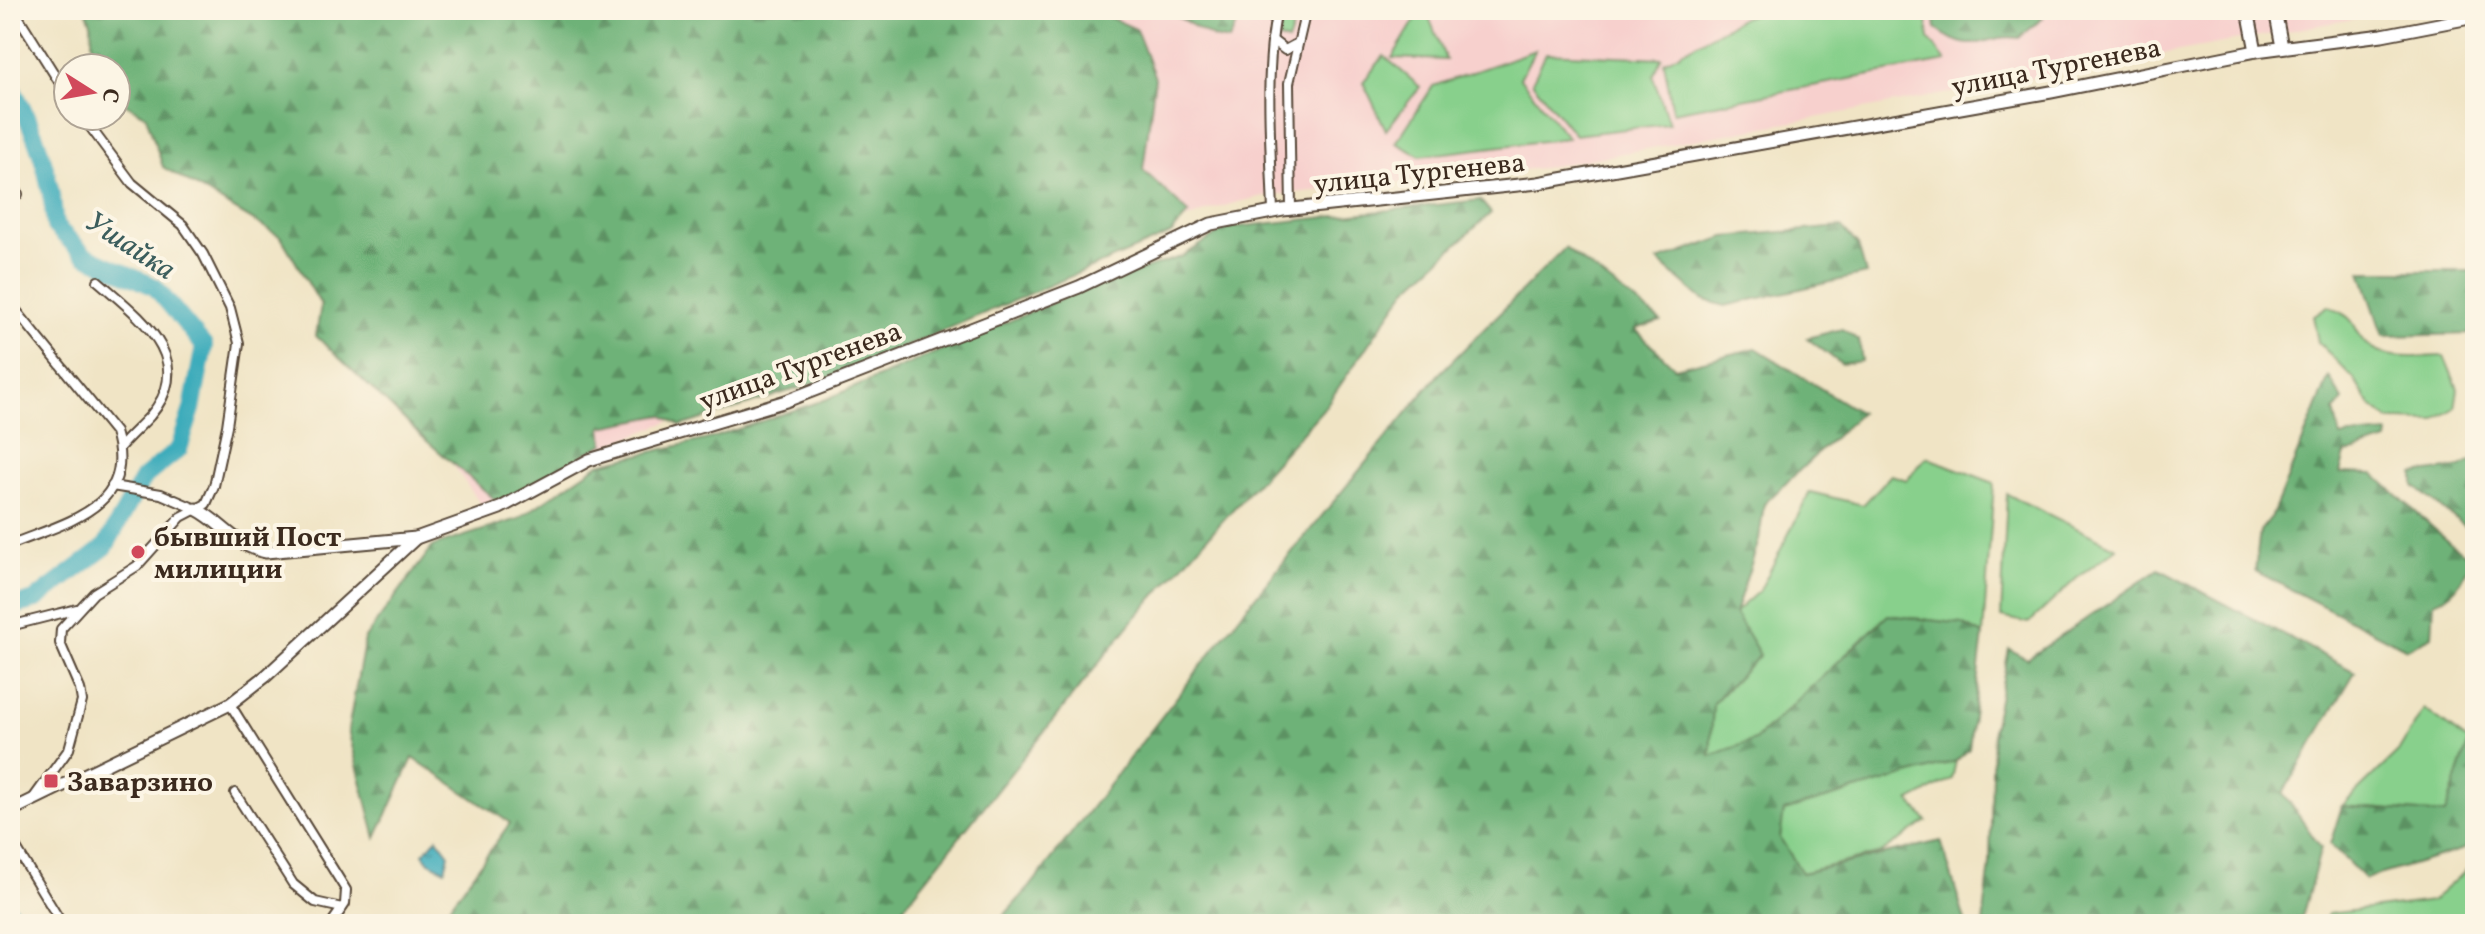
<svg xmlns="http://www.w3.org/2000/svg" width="2485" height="934" viewBox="0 0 2485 934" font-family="Vollkorn,serif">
<defs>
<pattern id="forest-firs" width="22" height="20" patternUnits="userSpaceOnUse" patternTransform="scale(2)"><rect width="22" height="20" fill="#6eb278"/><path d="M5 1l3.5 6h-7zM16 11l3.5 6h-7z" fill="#5c9162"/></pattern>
<pattern id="water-ripples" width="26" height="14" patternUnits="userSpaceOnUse" patternTransform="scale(2)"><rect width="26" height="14" fill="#3eacbb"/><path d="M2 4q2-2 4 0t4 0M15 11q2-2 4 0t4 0" fill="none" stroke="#358c97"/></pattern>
</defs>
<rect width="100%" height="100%" fill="#fcf5e5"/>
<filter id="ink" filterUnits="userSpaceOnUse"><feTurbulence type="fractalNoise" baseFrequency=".0125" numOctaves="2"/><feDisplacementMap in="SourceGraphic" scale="16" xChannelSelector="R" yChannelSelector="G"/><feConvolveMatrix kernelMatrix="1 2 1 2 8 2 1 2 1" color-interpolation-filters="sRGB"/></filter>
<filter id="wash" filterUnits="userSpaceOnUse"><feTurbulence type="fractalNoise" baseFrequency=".006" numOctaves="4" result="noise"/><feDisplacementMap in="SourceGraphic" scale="32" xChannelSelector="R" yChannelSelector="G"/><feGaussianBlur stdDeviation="1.8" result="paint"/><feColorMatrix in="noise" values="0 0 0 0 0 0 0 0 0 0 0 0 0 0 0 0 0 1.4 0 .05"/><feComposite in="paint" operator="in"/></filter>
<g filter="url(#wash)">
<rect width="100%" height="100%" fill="#f0e4c5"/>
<polygon fill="#f7d0cd" points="126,10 2402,10 1542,168 1264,196 1238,202 1210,210 599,449 482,506"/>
<g fill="#88d08c" stroke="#627d55" stroke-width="2">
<polygon points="1283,10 1299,10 1288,42 1279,39"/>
<polygon points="1421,10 1426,10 1446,60 1392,58"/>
<polygon points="1770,10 1926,10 1929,39 1946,61 1673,112 1664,62 1744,17"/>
<polygon points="1535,50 1520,78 1568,138 1420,156 1396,143 1433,86"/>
<polygon points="1546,53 1662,58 1653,76 1669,124 1575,135 1532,82"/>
<polygon points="1384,56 1420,87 1386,130 1363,82"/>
<path d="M2328,306C2364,323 2347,323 2368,345C2383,362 2424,356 2444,356L2458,389L2455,408L2434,421L2389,420L2371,406L2353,378L2318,342L2313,316Z"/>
<polygon points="1926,457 1994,483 1983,635 1962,624 1888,615 1755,740 1710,757 1713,703 1760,655 1734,613 1760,590 1810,492 1863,505 1891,475 1907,480"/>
<polygon points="2007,494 2117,548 2076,579 2029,623 2001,617"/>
<polygon points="2424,709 2469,742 2445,814 2342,806 2398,752"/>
<polygon points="1956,761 1952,779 1910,801 1927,821 1881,853 1802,873 1780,838 1783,811"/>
<polygon points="2475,862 2475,924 2323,924 2328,914 2432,901"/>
</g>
<g fill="url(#forest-firs)" stroke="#546e4b" stroke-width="2">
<polygon points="86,10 1093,10 1136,29 1155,78 1143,170 1189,213 1171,234 836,376 681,426 662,415 602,427 604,444 498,502 428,442 316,336 321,305 281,237 163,167 146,116 116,98 116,68 94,68 91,23"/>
<polygon points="1166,10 1243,10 1229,41 1214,38"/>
<path d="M1934,10H2036L2043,18L2019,38C1979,33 1978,60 1936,29Z"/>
<polygon points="1480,200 1491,213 1406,290 1325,407 1135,618 890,924 437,924 510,823 413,758 376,838 348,730 365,638 433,546 518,519 599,464 712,438 827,399 1089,287 1181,257 1227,228"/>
<polygon points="1841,227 1858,245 1866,274 1725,306 1702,299 1658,261 1725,237"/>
<polygon points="1565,248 1661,321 1635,329 1675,368 1756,348 1860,413 1764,504 1759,540 1735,613 1760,655 1713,703 1710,756 1755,740 1888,615 1963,624 1983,635 1969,749 1956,761 1784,811 1780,838 1802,873 1941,841 1966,924 996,924 1029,888 1245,609 1438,375"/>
<polygon points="2361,271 2475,271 2475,334 2383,336"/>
<polygon points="1842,329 1859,340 1862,361 1841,364 1807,338"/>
<path d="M2329,377L2343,400L2334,411L2340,437L2388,433L2387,441L2345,454L2340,473L2374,474L2452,545L2473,558C2462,578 2458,594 2434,602L2432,636L2407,649L2255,571L2260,531L2272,516Z"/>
<polygon points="2475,459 2475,535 2414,486 2414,474 2461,467"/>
<polygon points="2159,569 2355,672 2283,793 2321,848 2302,917 2262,924 1983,924 1990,864 1993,729 2009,649 2027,659"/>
<polygon points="2475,741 2475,840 2464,849 2365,879 2330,844 2342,806 2445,814 2469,742"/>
</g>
<polygon fill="url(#water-ripples)" stroke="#3c6b6c" stroke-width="2" points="437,838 449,854 445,870 429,862 423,854"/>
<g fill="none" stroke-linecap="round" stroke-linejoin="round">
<g stroke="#3eacbb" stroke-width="18">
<path d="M10,85C36,129 51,174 55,226L85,255L155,287L204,346L192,409L179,449L143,478L105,547L35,600L10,607"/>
<polyline points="10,912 18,924"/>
</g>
</g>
</g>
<g filter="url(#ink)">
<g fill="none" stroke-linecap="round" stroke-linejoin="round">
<defs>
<g id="street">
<polyline points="14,10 68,96"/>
<polyline points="1272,40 1285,50 1296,44"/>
<polyline points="10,176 18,194"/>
<polyline points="1291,209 1289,83 1306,10"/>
<path d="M1273,212C1271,148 1264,71 1277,10"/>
<path d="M98,281C139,317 199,359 150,416C140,427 129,436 120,447"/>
<path d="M10,303L115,432C139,509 62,523 10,545"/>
<polyline points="112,486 161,494 196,509"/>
<polyline points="10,626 77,609"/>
<polyline points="230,704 346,890 345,904 331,924"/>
<polyline points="235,793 293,884 315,902 342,908"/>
<polyline points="32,800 69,749 82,701 80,689 60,643 61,629 94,593 137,566 181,517 206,504 214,486 227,426 239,343 230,308 203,254 183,225 132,183 82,116"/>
<polyline points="10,838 62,924"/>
</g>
<g id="secondary">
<polyline points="2248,10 2256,51"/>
<polyline points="2275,10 2282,47"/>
<path d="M196,509C222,522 236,547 266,552L416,538L500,508L589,460L786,401L1079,287L1211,224L1283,210L1538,183L2051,92L2256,51L2382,35L2475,17"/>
<polyline points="10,811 230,704 266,676 416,538"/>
</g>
</defs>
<use href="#street" stroke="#564637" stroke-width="12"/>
<use href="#secondary" stroke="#564637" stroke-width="15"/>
<use href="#street" stroke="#fff" stroke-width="8"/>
<use href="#secondary" stroke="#fff" stroke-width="11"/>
</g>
</g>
<g fill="#d1495b" stroke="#fcf5e5" stroke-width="3">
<circle cx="138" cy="552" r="8"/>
<rect x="43" y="773" width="16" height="16" rx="4"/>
</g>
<g text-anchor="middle" stroke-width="8" stroke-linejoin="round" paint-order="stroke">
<g font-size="28" fill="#3b2a1e" stroke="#fcf5e5">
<text transform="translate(2056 66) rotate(-11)" y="10">улица Тургенева</text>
<text transform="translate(1419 172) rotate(-6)" y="10">улица Тургенева</text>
<text transform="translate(800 365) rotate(-20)" y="10">улица Тургенева</text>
</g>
<g font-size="28" font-weight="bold" fill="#3b2a1e" stroke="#fcf5e5" text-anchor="start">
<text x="154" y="546">бывший Пост<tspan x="154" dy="32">милиции</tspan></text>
<text x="67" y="791">Заварзино</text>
</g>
<g font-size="30" font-style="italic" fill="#3c5e5d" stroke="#fcf5e5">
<text transform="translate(131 245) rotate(33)" y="10">Ушайка</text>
</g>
</g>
<rect width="2485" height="934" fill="none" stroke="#fcf5e5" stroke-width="40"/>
<g transform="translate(92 92) rotate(101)"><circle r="38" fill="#fcf5e5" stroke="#afa495" stroke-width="2"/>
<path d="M0-6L14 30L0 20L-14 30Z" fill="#d1495b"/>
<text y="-12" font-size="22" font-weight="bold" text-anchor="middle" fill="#3b2a1e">С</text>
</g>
</svg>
